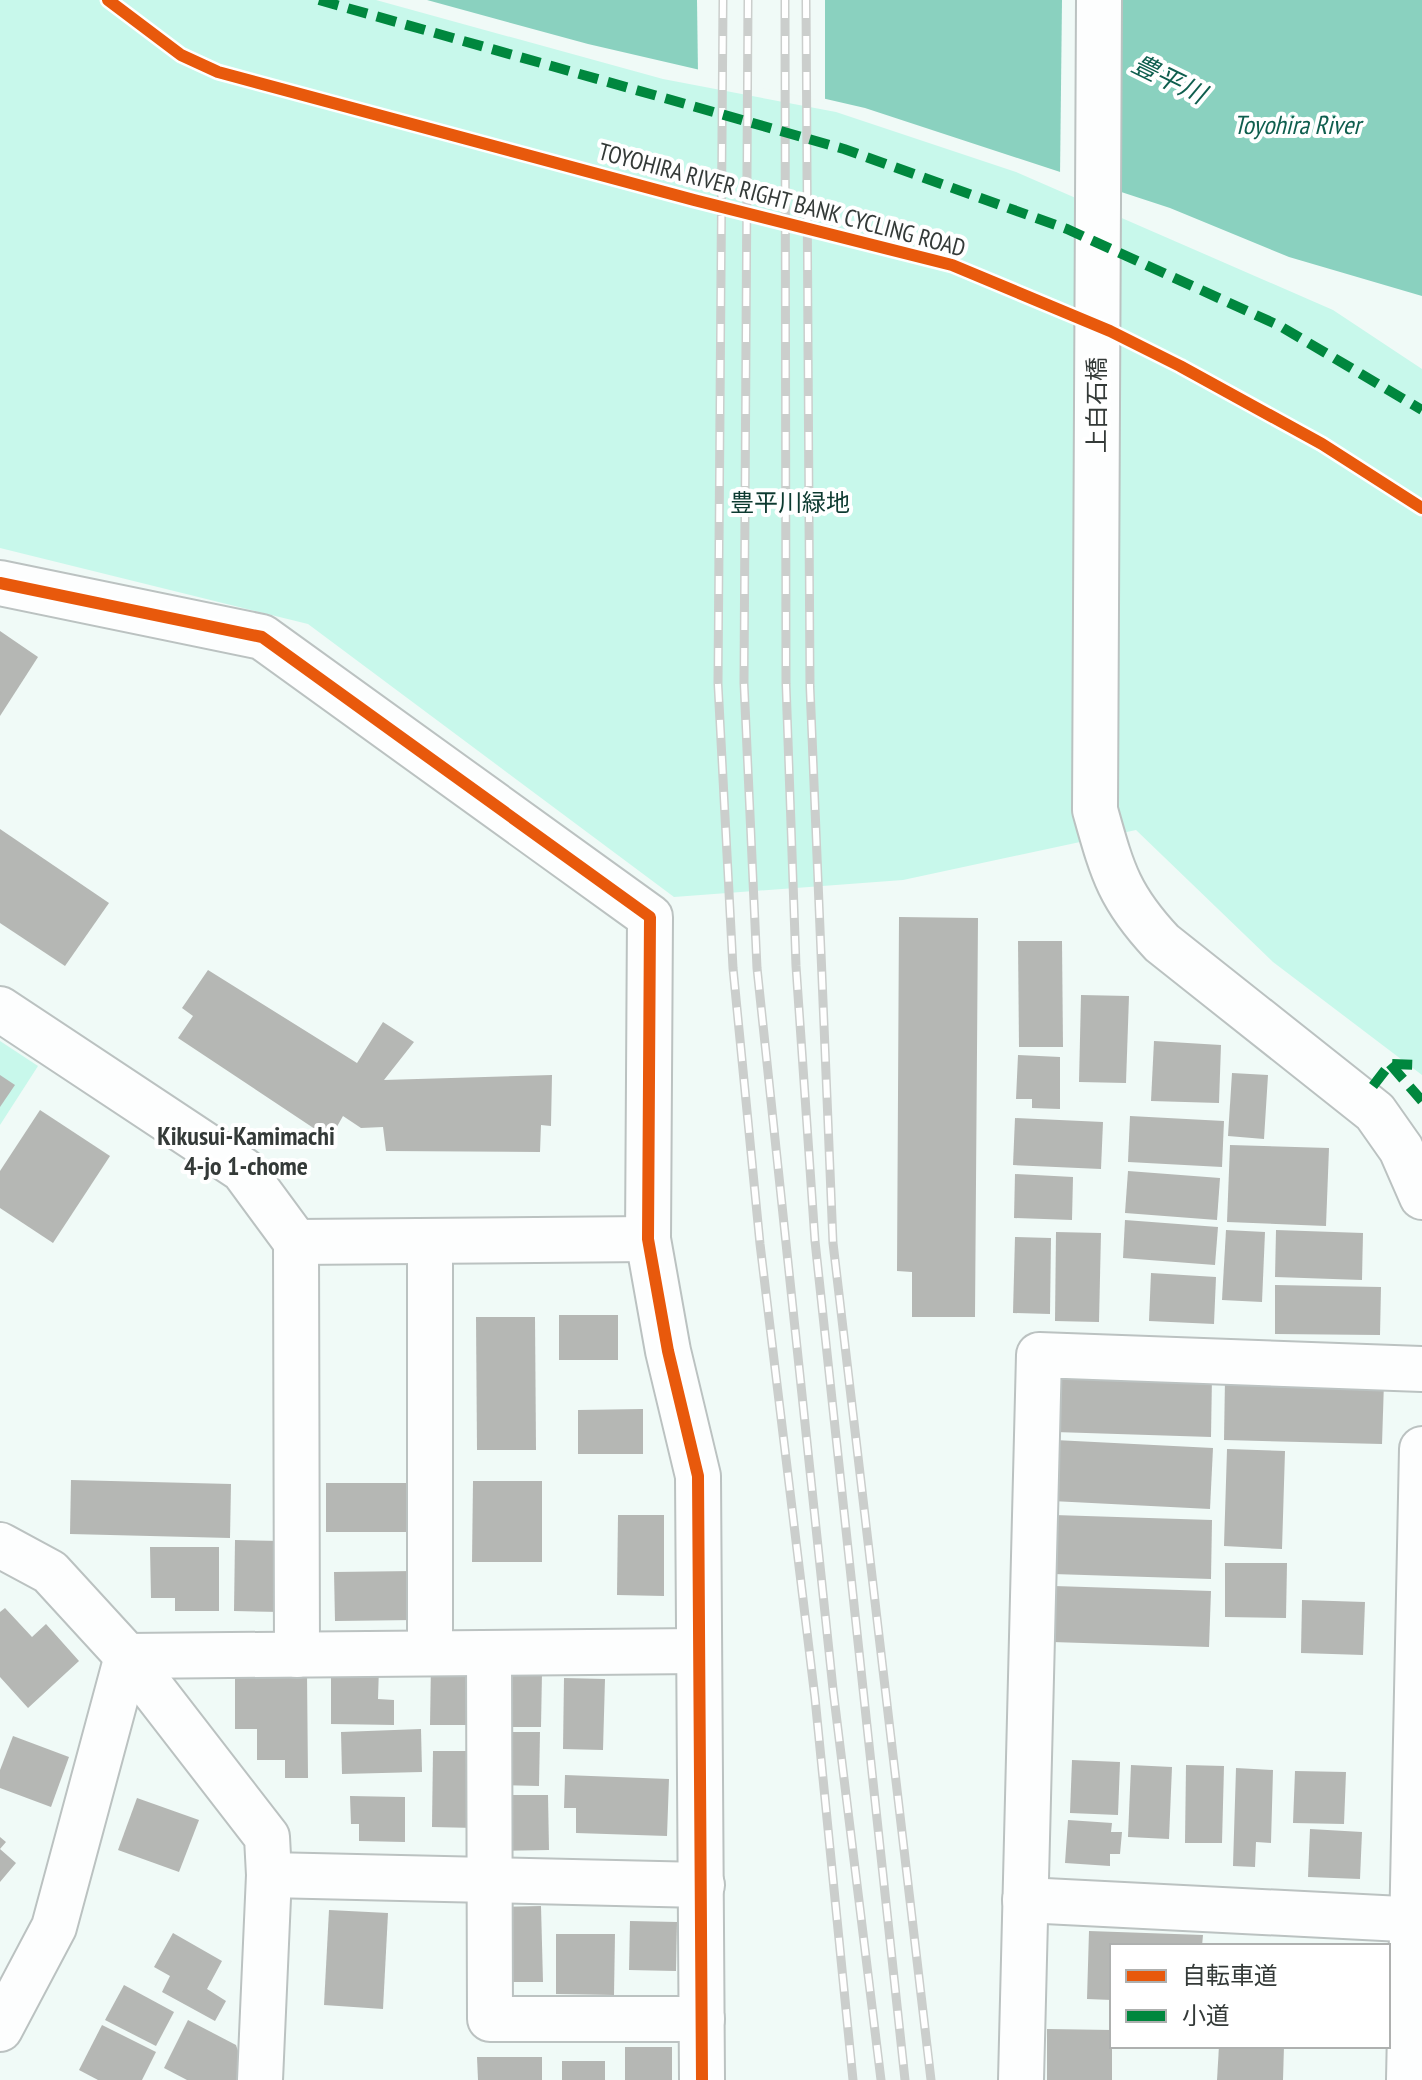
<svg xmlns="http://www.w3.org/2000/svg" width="1422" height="2080" viewBox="0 0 1422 2080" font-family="'PT Sans Narrow','Noto Sans JP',sans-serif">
<rect width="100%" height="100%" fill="#f0faf7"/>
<g fill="#c8f8eb">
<polygon points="0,0 376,0 663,79 836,112 1016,172 1333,310 1422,369 1422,1075 1273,962 1136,830 903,880 674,897 308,624 0,548"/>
<polygon points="0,1041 38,1066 0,1125"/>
</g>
<polygon fill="#8ad1bf" points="427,0 1422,0 1422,296 1289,257 1170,208 865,108 588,44"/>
<g fill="#f0faf7">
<polygon points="697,0 825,0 825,102 698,74"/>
<polygon points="1062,0 1122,0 1119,196 1060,176"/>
</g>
<g fill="#b5b7b4">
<polygon points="0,631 38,657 0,716"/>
<polygon points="0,829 109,903 65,966 0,923"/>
<polygon points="899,917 978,918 975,1317 912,1317 912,1272 897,1271"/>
<polygon points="1018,941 1062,941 1063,1047 1019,1047"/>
<polygon points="208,970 357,1063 383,1022 414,1042 384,1080 552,1075 551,1126 541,1125 540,1152 386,1151 383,1127 361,1128 343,1116 330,1139 178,1038 193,1016 182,1008"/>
<polygon points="1081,995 1129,996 1126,1083 1079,1082"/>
<polygon points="1154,1041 1221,1045 1219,1103 1151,1101"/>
<polygon points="1018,1055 1060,1057 1060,1109 1032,1108 1032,1099 1016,1099"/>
<polygon points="1232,1073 1268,1075 1264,1139 1228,1136"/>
<polygon points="0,1075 15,1085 0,1107"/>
<polygon points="40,1110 110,1156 53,1243 0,1208 0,1171"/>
<polygon points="1130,1116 1224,1121 1222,1167 1128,1162"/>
<polygon points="1015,1118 1103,1122 1101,1169 1013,1165"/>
<polygon points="1230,1145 1329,1148 1326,1226 1227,1222"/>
<polygon points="1128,1171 1220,1178 1217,1220 1125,1213"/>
<polygon points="1015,1174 1073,1177 1072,1220 1014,1218"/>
<polygon points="1125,1220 1218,1227 1215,1265 1123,1258"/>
<polygon points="1226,1230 1265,1232 1262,1302 1222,1300"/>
<polygon points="1276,1230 1363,1233 1362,1280 1275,1277"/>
<polygon points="1056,1232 1101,1233 1099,1322 1055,1321"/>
<polygon points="1015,1237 1051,1238 1050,1314 1013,1313"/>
<polygon points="1151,1273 1216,1277 1214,1324 1149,1321"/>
<polygon points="1275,1285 1381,1287 1380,1335 1275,1334"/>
<rect x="559" y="1315" width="59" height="45"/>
<polygon points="476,1317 535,1317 536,1450 477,1450"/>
<polygon points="1056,1370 1212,1375 1211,1437 1055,1432"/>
<polygon points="1225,1379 1384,1382 1382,1444 1224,1440"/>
<polygon points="643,1409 643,1454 578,1454 578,1410"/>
<polygon points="1055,1440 1213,1448 1210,1509 1052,1501"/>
<polygon points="1227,1449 1285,1451 1282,1549 1224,1546"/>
<polygon points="71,1480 231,1484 230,1538 70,1534"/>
<polygon points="473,1481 542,1481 542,1562 472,1562"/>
<rect x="326" y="1483" width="91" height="49"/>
<polygon points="618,1515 664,1515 664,1596 617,1595"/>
<polygon points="1054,1515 1212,1520 1211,1579 1053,1574"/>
<polygon points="235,1540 282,1541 281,1612 234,1611"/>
<polygon points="150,1547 219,1547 219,1611 175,1611 175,1598 151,1598"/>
<polygon points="1225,1563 1287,1563 1286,1618 1225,1617"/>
<polygon points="415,1571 416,1620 335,1621 334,1572"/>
<polygon points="1054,1586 1211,1591 1209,1647 1052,1642"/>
<polygon points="1302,1600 1365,1602 1363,1655 1301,1653"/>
<polygon points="5,1608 32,1637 46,1624 79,1661 28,1708 0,1677 0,1612"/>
<polygon points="431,1664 473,1664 472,1725 430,1725"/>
<polygon points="331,1667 379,1667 378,1699 394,1700 394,1725 331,1724"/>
<polygon points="505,1671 542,1672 541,1727 505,1727"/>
<polygon points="235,1673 307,1673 308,1778 285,1778 285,1760 257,1760 257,1729 235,1729"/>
<polygon points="564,1678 605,1679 603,1750 563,1749"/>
<polygon points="421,1729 422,1772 342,1774 341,1732"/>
<polygon points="503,1732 540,1732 539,1786 502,1785"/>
<polygon points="13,1736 69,1757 51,1807 0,1788 0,1770"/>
<polygon points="433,1751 476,1751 475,1828 432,1827"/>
<polygon points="1072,1760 1120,1762 1118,1815 1070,1813"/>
<polygon points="1131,1765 1172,1767 1169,1839 1128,1837"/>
<polygon points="1186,1765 1224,1766 1222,1843 1185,1843"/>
<polygon points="1236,1768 1273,1770 1271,1843 1256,1842 1255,1867 1233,1866"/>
<polygon points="1295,1771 1346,1772 1344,1824 1293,1823"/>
<polygon points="565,1775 669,1779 667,1836 576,1833 576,1808 564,1808"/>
<polygon points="499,1795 548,1795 549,1850 499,1851"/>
<polygon points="350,1796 405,1797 405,1842 359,1841 359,1824 351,1824"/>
<polygon points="137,1798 199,1820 179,1872 118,1850"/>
<polygon points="1068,1820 1112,1823 1111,1832 1122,1832 1120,1854 1110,1854 1110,1866 1065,1863"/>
<polygon points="1310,1829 1362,1832 1360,1879 1308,1877"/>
<polygon points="0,1837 6,1842 0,1849 16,1863 0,1882"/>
<polygon points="541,1906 543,1982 503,1982 502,1907"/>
<polygon points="329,1910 388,1913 383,2009 324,2005"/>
<polygon points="630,1921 677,1922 676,1971 629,1970"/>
<polygon points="1089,1931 1203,1935 1202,1946 1112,1946 1112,2000 1087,1999"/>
<polygon points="173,1933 222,1961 207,1989 226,2001 215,2021 162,1992 170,1976 154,1967"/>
<polygon points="556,1934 615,1934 614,1995 556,1994"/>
<polygon points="124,1985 174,2012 156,2046 105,2020"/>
<polygon points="188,2020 236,2045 248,2080 187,2080 164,2068"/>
<polygon points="102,2025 156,2052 142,2080 98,2080 79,2070"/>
<polygon points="1047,2029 1112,2030 1112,2080 1047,2080"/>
<polygon points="1219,2046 1284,2046 1283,2080 1217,2080"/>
<rect x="625" y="2047" width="47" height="33"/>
<polygon points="477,2057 542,2057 542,2080 478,2080"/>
<rect x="562" y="2061" width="43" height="19"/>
</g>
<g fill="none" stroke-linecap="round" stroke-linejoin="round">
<defs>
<g id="minor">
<path d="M1099,0L1095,810C1112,870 1118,896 1162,943L1375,1112L1401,1149L1422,1197"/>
<polyline points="0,583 262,637 650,917 648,1239 668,1351 698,1476 702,2080"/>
<polyline points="0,1009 243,1170 296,1242 297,1655"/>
<polyline points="430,1241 430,1653"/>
<polyline points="296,1242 648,1239"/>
<polyline points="0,1545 50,1572 127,1656 267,1837 269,1875 260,2080"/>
<polyline points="489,1653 490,2019 702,2019"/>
<polyline points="127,1656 698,1651"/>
<polyline points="269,1875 702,1885"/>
<polyline points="1025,1900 1422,1920"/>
<polyline points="0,2029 54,1927 127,1656"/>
<polyline points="1021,2080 1039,1355 1422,1369"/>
<polyline points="1409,2080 1422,1449"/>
</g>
</defs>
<use href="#minor" stroke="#bbc2c1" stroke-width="48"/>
<use href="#minor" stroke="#fdfefe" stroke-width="44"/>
<defs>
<g id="rail">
<polyline points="723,0 718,684 733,968 760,1244 815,1698 853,2080"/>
<polyline points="748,0 744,683 757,968 833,1689 881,2080"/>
<polyline points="785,0 786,684 796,966 815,1241 905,2080"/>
<polyline points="806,0 810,687 833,1243 931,2080"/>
</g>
</defs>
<use href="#rail" stroke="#cbcecc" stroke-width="9"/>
<use href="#rail" stroke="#fff" stroke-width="6" stroke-dasharray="18" stroke-linecap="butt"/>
<g stroke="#00873e" stroke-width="10" stroke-dasharray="20 10" stroke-linecap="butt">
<polyline points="319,0 844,149 1067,229 1280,326 1422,410"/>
<polyline points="1390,1064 1422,1101"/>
<polyline points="1373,1086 1390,1064 1422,1065"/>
</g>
<defs>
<g id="cycleway">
<polyline points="108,0 181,55 218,72 694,200 952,265 1110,331 1180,366 1322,444 1422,508"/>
<polyline points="0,583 262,637 650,917 648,1239 668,1351 698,1476 702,2080"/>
</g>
</defs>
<use href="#cycleway" stroke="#fff" stroke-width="17"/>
<use href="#cycleway" stroke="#e8590c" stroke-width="12"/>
</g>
<g text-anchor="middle" stroke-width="8" stroke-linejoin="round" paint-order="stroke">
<g font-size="24" fill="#343a38" stroke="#fff">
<text transform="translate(782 200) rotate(15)" y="8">TOYOHIRA RIVER RIGHT BANK CYCLING ROAD</text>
<text transform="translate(1097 405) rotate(-90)" y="8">上白石橋</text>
</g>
<g font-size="24" fill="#0d3a30" stroke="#fff">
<text x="790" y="511">豊平川緑地</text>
</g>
<g font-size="26" font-style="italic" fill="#0f5e4e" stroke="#fff">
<text transform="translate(1169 79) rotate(26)" y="9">豊平川</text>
<text x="1297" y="134">Toyohira River</text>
</g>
<g font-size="26" font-weight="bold" fill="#343a38" stroke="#fff">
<text x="246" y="1145">Kikusui-Kamimachi<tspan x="246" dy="30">4-jo 1-chome</tspan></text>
</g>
</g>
<rect x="1110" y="1944" width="280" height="104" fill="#ffffff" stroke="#aeb0af" stroke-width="2"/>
<rect x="1126" y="1970" width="40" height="12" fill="#e8590c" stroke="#aeb0af" stroke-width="2"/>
<text x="1182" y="1984" font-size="24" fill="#343a38">自転車道</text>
<rect x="1126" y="2010" width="40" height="12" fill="#00873e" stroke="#aeb0af" stroke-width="2"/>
<text x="1182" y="2024" font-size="24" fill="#343a38">小道</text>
</svg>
